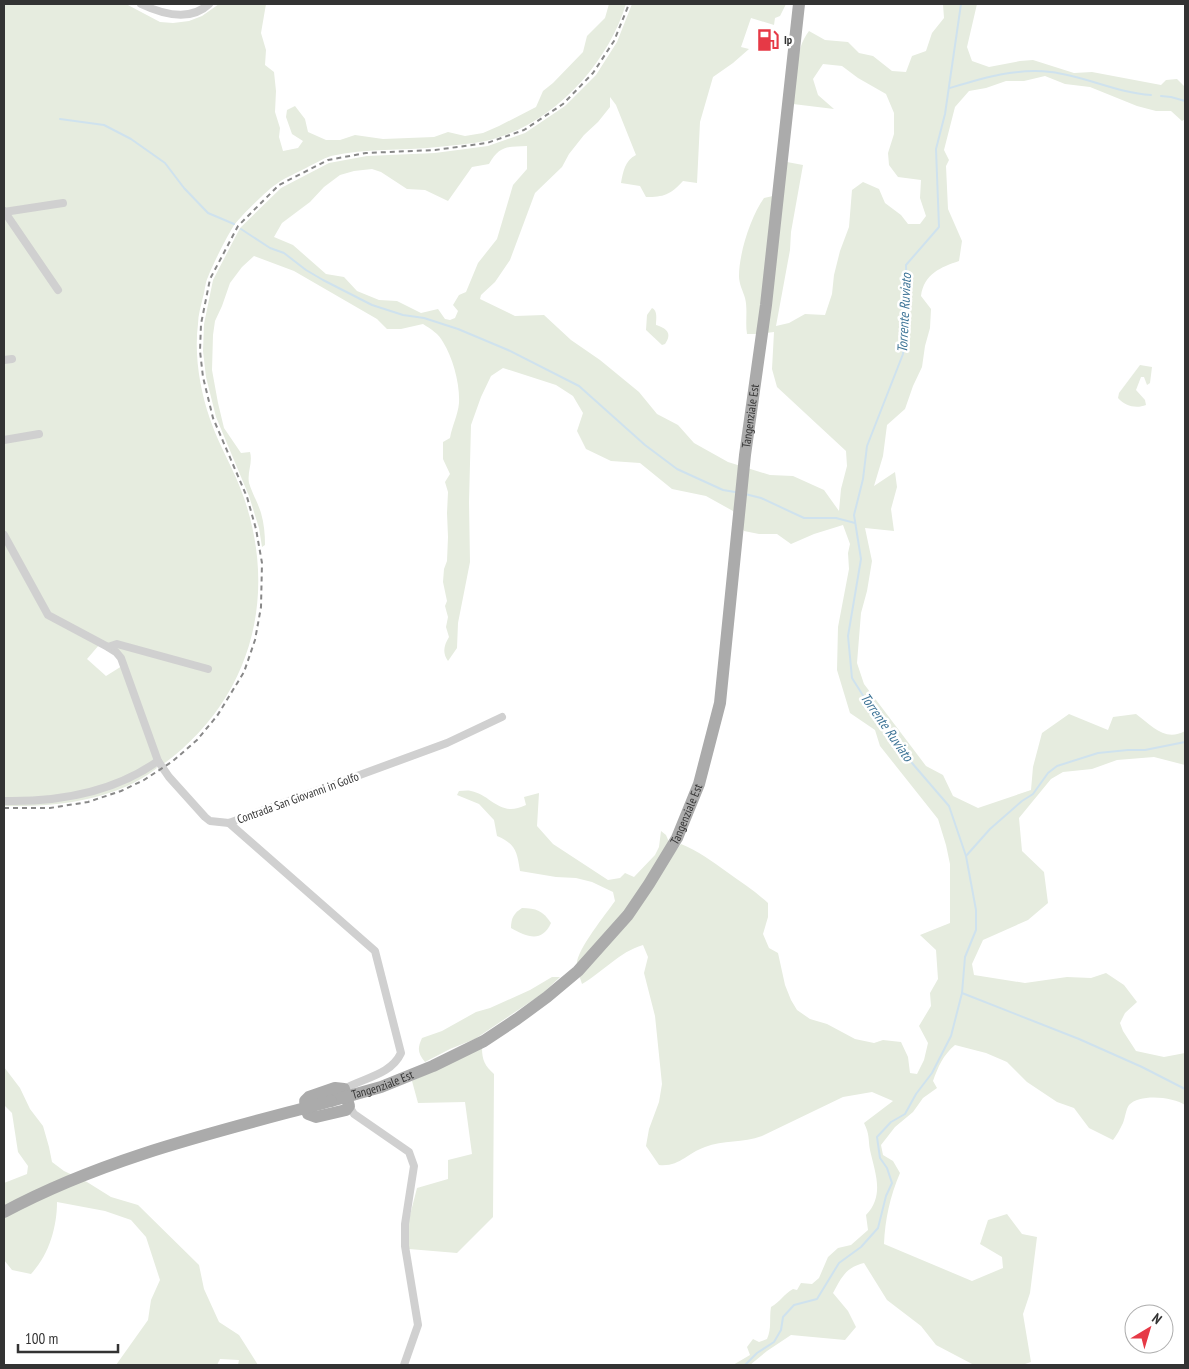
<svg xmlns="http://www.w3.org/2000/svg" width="1189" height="1369" viewBox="0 0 1189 1369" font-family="'PT Sans Narrow',sans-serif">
<rect width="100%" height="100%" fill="#fff"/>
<g fill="#e6ecdf" fill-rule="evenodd">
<path d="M4,4H126L160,22L173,23L189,21L202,16L219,4H266L261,33L266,50L265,65L274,72L276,91L275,112L280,128L279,137L283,151L298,148L303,141L292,134L286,117L287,110L295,106L305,119L308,132L326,140H340L355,135L383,139L434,137L448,132L465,136L483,133L499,126L536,107L543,91L553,83L583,52L587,36L605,18L609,4H626C607,66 551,126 486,141C470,144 453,145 438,147C402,151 366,148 331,156C322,159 314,164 306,168C297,173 286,177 278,183C268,189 242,215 235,224C228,234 213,264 208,277C205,283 205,291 203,297C201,306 198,315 198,324C194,355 200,390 210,419C219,446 235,471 244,498C279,600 249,702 162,765L121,656L49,613L4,532Z"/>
<path d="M632,4H786L780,16L775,18L774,25L751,18L741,47L749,49L733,63L713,77L700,122L697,183L683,181C670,195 664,197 646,197L640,186L621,183C623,172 625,160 636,155L616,105L610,97V107L598,122L584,135L569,154L562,167L535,193L510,260L495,282L481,295L480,299L515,316L544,315L571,340L600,360L639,392L657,414L678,425L694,443L728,462L770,475L793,476L824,490L839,511L841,489L847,466L846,451L777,387L772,369L774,332L766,333L787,162L803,165L791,232L790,250L776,326L789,323L805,314L825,315L832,294L834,275L840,251L849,227L852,190L863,182L879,189L885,203L901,215L908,224H920L926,216L920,198L921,180L898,177L889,165L888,153L894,134V113L886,94L858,78L842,66L823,64L813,79L818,95L834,109L793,104C796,81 794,50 809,31L825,40L848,42L859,53L873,56L892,71L906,72L912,56L926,51L932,33L944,18L943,4H977L967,47L972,61L989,67L1020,61L1033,60L1074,73L1092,72L1161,85L1166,80L1177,79L1185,87V119L1182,121L1171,111H1156L1137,106L1090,87L1065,84L1045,76L1024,81H1006L986,88L969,91L955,107L944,150L949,160L946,166L948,209L962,241L959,261C941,267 924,274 921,296L931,309L930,328L925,346L922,367L913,386L905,409L887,425L883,456L874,486L895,472L897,487L891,509L894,531L865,528L872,561L867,591L861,613L857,663L864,684L926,766L943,775L953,796L978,808L1031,790L1033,767L1042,733L1069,714L1108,730L1113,717L1136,714C1152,726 1165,742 1185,731V765L1154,757L1117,760L1092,769L1063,772L1051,779L1019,818L1022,851L1044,872L1048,903L1028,920L983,940L972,964L974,975L1025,983L1067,977L1091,978L1106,973L1124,985L1137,1002L1125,1013L1120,1023L1123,1031L1136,1051L1164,1057L1185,1053V1105C1174,1097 1140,1093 1129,1105C1126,1109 1125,1118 1123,1123C1120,1129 1117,1135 1113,1140L1089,1128L1074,1108L1057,1102L1027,1082L1007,1062L986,1053L955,1045C943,1055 938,1067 933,1081L937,1088L923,1098L913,1112L895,1127L881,1145L883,1155L893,1161L900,1173C890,1196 885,1220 884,1244L972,1281L1003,1268L1002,1257L980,1244L988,1220L1007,1214L1022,1234L1037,1237L1030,1293L1023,1314L1031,1362L1022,1365H974L936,1345L921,1326L887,1300L864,1263C845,1268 842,1277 833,1293L848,1311L856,1327L845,1340L791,1335L767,1351L750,1365H733L750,1355L747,1347L753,1339L759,1342L767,1339C772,1328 769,1319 771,1307C780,1302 784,1294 793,1289L797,1290L801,1283L812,1284L819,1278L828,1257L838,1248L851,1245L868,1230L866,1215C885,1195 875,1173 870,1150C868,1139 870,1135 864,1123L893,1101L872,1092L843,1097L762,1136C743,1143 723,1140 705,1147C687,1153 680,1167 659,1165L646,1146L649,1129L659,1102L662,1084L655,1016L644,973L648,957L643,945C619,952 603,972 582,984L579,975L681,844C698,851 712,861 727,872C741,882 755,891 768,903V917L763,934L769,948L778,953L785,985L791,1000L797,1010L810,1019L827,1024L855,1039L874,1043L883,1040L901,1042L908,1057L910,1073L917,1074L924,1060L928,1043L919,1026L931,1006L930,993L938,979L936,950L920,935L950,923V864L946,845L938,819L880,746L875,730L850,713L837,670L838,627L849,569L848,553L850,544L843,525L814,534L791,544L777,534H759L744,531L733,511L706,496L672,489L640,463L611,461L586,449L577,431L583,413L573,396L556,385L503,368L491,376L481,397L471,425L469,502L470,562L458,623L457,648L448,661C442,653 444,645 449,637L446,627L448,617L445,606L447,601L443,582L444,569L447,561L448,537L447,513L448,492L445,482L450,474L443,459V442L450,438C452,426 458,415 459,403C460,384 453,358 443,342C439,334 431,329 423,324L401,329H387L377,319L294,271L254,256L242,267L230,283L222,306L215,321L213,335L212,370L218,403L224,428L241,453L250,452C253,463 247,472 249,483C252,493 258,503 261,513C264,523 265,534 265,545L262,547L259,528L249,496L216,417L206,377L203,351L204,324L213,280L240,228L281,188L329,163L367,156L435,153L488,146L525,133L565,106L596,75L617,42ZM527,146V169L513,185L497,239L478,263L466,292L459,295L453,305L458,311L455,318L450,320L445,319L438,309L421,313L397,301L379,300L357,291L344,277L326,274L293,245L274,237L282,223L310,202L324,187L340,175L354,171L372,169L381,172L407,189L425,190L448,201L472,167L489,164C500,145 507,147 527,146Z"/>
<path d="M773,196L758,334H747C745,323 748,309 745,298C743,291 739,284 739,276C739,253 751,216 764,198Z"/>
<path d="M652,308C658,311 656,319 656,325C666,328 673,333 665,344L662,345L646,330L647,315Z"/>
<path d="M1140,365L1152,367L1150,383L1147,385L1144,377H1141L1136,390L1145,400L1146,405C1136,409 1125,406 1118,398L1119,393Z"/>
<path d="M4,542L43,613L99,645L87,659L106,676L122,666L157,768C115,801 56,807 4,806Z"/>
<path d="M459,791C463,791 467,790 471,791C492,795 499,818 526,805L524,797L539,793L537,826L553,844L608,880L620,878L625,873L634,877L655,855L659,847L661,831L666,835L669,842L625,912L577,966C574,953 606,914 615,901L613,892L592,882L576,878L556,877L520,871C517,852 516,844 497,836L494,820L479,804L457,795Z"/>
<path d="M522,908C536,908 543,911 551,923C542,943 527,937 511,928C511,918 514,913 522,908Z"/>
<path d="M552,977H560L542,994L475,1039L450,1049L425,1062C418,1053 417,1049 422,1038L442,1031L476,1012L490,1008L530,990Z"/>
<path d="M482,1048C482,1060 485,1066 494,1074L493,1217L457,1253L409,1249V1219L417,1188L448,1179V1160L472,1154L465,1102L418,1103L412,1081Z"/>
<path d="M4,1067L20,1088L30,1109L43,1126L49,1147L52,1162L64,1171L87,1182L111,1197L138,1205L199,1265L204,1289L219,1322L239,1335L258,1365H238L239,1360L220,1359L217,1365H116L148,1320L151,1300L160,1280L146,1237L131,1220L105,1211L57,1202C57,1227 49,1255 31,1274L12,1270L4,1260V1183L27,1174L28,1166L18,1152L12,1113L4,1105Z"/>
</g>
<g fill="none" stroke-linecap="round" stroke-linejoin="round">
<g stroke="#cfe2ee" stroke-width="2">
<path d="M950,88C983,78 1015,68 1051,72C1085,76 1117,93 1151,95"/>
<polyline points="1161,96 1171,97 1185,101"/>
<polyline points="60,119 104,125 131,139 165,163 184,188 208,213 234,224"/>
<polyline points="241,229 270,248 284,253 306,270 323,280 372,305 403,315 424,318 458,329 508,350 579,386 645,445 677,469 723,490 735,492"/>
<polyline points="745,494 761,498 804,518 836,518 855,523"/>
<polyline points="966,856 990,829 1022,801 1033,794 1048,773 1057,766 1098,753 1128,750 1145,750 1185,742"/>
<polyline points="962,993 1079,1039 1142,1067 1185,1089"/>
<polyline points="745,1365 757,1353 774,1342 781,1330 783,1317 794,1305 817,1299 839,1263 861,1247 878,1228 886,1196 892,1183 887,1168 880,1158 877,1137 891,1122 905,1114 916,1094 932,1073 951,1036 962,993 965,957 976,930 976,910 966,856 949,806 912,763 874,713 852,678 848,636 861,559 854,515 863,479 867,446 903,354 907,306 906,265 939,227 936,149 945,114 961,4"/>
</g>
<g stroke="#d0d0d0" stroke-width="8">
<path d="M141,4C162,14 190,22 209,4"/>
<polyline points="4,211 58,290"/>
<polyline points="4,212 63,203"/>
<polyline points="4,360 12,359"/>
<polyline points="4,440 39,434"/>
<polyline points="4,535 48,615 108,647 116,652 121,658 158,761 169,777 205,817 210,821 229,823 447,743 502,717"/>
<polyline points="108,647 117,644 208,669"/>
<path d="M4,801C57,802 113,793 158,761"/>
<path d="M229,823L375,951L401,1053C391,1075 363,1078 344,1089"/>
<polyline points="349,1106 354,1114 409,1152 414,1166 405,1224 405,1246 418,1325 404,1365"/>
</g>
<g stroke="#ababab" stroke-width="12">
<polygon points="335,1088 344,1089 349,1106 346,1110 316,1117 308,1114 305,1101 309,1097"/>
<path id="s1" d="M331,1101L381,1087L433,1066L484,1041L517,1019L547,997L578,971L628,915L649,884L677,838L699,784L720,703L745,455L766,305L799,4"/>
</g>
<polyline stroke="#888" stroke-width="2" stroke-dasharray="5 4" stroke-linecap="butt" points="4,808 50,808 88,802 121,791 144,780 173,761 197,740 217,716 244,672 255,640 261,607 262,563 256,529 247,497 213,418 203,377 200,351 201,324 210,279 238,226 279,185 328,160 366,153 435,150 487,143 524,130 563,104 593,73 614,41 629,4"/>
<path stroke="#ababab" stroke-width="12" d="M4,1212C106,1157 220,1131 331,1101"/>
</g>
<defs>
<symbol id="fuel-bare" viewBox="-9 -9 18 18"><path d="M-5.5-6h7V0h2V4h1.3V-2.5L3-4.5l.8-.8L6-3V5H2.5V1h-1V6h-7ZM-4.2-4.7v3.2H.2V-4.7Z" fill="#e63946" stroke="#fff" stroke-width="2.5" paint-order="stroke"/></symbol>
</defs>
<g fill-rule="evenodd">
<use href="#fuel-bare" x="752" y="24" width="32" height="32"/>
</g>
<g text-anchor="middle" stroke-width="5" stroke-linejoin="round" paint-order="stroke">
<g font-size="12" font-weight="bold" fill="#333" stroke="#fff" text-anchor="start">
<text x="784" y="44">Ip</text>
</g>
<g font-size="12" fill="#333" stroke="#fff">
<text dy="4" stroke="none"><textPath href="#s1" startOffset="879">Tangenziale Est</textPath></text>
<text transform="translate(298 798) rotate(-20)" y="4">Contrada San Giovanni in Golfo</text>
<text dy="4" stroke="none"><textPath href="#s1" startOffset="474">Tangenziale Est</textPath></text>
<text dy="4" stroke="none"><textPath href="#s1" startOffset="54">Tangenziale Est</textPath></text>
</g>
<g font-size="14" font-style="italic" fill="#3f7597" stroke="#fff">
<text transform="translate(904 313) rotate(-87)" y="5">Torrente Ruviato</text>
<text transform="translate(887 727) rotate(55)" y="5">Torrente Ruviato</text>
</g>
</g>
<rect width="1189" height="1369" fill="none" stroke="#333333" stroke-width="10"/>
<g transform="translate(1149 1329) rotate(38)"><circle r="24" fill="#ffffff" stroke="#adadad"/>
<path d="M0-4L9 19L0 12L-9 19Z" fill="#e63946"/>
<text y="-8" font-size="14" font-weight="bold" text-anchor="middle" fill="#333333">N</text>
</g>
<path d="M18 1344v8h100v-8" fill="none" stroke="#333333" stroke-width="2.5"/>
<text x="25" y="1344" font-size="15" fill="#333333" stroke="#ffffff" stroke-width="4" paint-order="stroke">100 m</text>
</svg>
